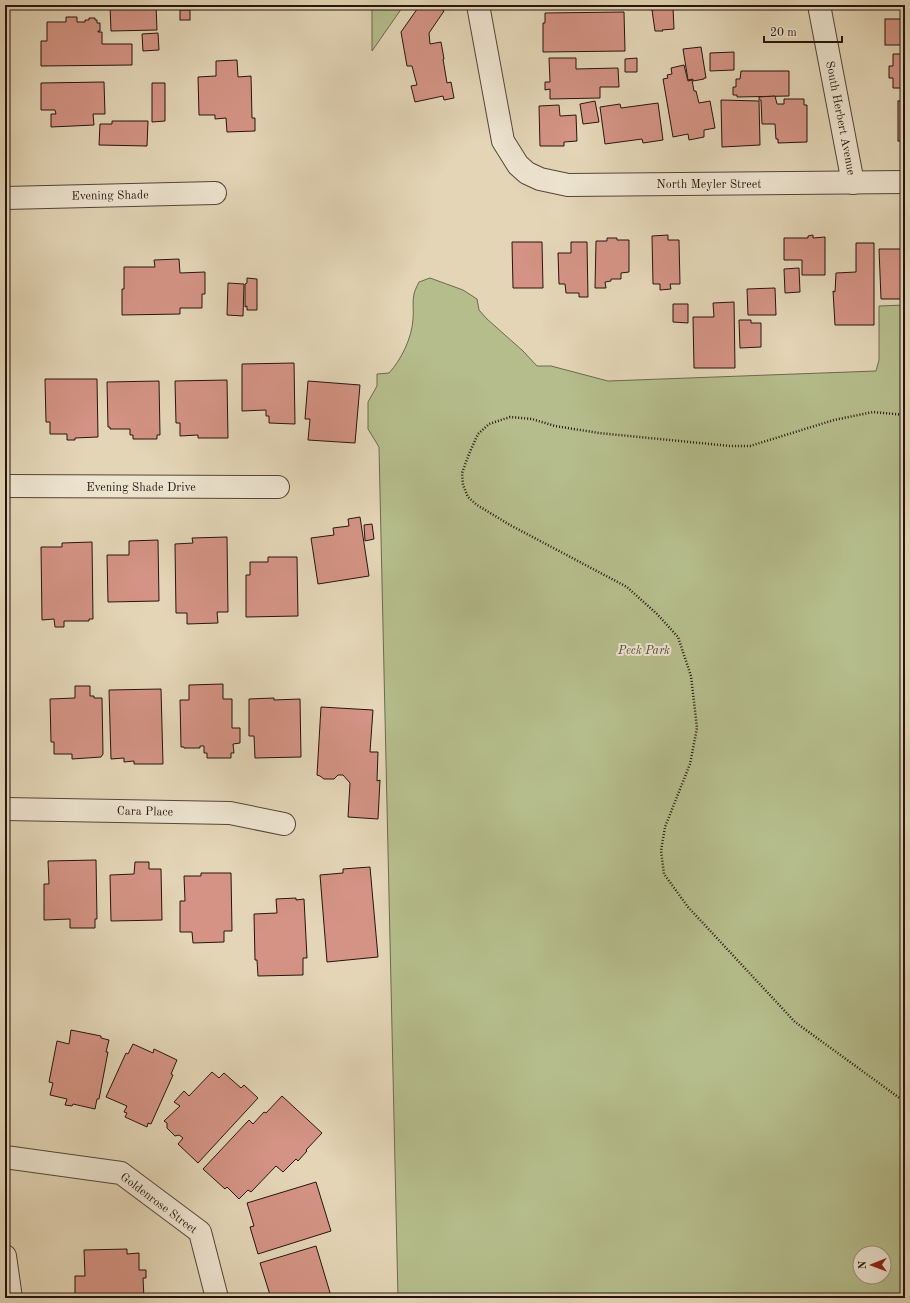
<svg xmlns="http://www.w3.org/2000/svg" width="910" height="1303" viewBox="0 0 910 1303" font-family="'Old Standard TT',serif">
<rect width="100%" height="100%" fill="#e3d5b6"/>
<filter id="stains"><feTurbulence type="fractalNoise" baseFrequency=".005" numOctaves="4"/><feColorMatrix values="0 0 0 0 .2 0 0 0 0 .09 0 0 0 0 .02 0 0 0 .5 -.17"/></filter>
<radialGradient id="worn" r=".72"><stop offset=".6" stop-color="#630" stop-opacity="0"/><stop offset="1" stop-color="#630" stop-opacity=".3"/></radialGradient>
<g fill="#b5bd8c" stroke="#6e694e" fill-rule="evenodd">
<polygon points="372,5 404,5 372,51"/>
<path d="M430,278L463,290L477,299L479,310L487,319L523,351L537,366H551L608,381L876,371L879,360V306L905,305V1298H398L379,447L368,429V402L377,386V374L389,373C401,360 412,338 413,319C414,311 412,302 414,294C415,290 417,286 419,282ZM860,1253H884V1277H860Z"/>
</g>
<g fill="#d49384" stroke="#27150f">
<polygon points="110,5 156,5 157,30 111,31"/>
<polygon points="420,5 436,5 444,11 429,33 430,44 441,42 444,59 443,59 447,83 451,82 454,98 444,100 443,96 415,102 411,86 417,85 412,66 407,66 401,32"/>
<polygon points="519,5 589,5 519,6"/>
<polygon points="658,7 663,7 663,9 673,8 674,29 662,30 663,31 655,31 652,10 658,9"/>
<rect x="180" y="10" width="10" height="10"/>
<polygon points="624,12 625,51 543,52 543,23 545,23 545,13"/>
<polygon points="66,17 77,17 77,22 85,22 85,20 89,20 89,18 95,18 95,20 97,20 97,23 100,23 100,31 98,31 98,32 102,32 102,44 132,44 132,65 41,66 41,41 47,41 47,22 66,22"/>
<rect x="885" y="19" width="20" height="26"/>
<polygon points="158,33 159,50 143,51 142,34"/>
<polygon points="701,47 706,78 704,78 704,79 693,81 693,79 688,80 683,49"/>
<polygon points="734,52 734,70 710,71 710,53"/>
<polygon points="893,54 905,54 905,88 893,88 893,78 889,78 889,66 893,66"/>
<polygon points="549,58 576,58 576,69 618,68 619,87 600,87 600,98 550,99 550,89 545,90 545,82 550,82"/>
<polygon points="637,58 637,72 625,72 625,59"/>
<polygon points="237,60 238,77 251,76 252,118 255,118 255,131 227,132 226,118 215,119 215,115 199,115 198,77 216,76 216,61"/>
<polygon points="684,65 688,81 692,80 694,91 696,91 699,103 710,101 715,128 704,130 704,137 689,140 688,134 673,137 663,79 668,78 667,75 672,74 671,68"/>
<polygon points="741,71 789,71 789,96 737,97 737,95 733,95 733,87 736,87 736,79 740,79"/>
<polygon points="104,82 105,114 93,114 94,125 51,127 51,114 56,114 55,110 41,110 41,83"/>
<polygon points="152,83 165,83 165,121 152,122"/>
<polygon points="775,96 777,104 784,104 784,99 804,99 804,105 807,105 807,142 778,143 778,139 776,139 775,124 762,124 761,100 759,100 759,97"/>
<polygon points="721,100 759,101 760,145 722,147"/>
<polygon points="595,101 599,122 583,124 580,104"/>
<rect x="898" y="101" width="7" height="40"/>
<polygon points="658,103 663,140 643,143 642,139 605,144 600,107 620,104 621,108"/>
<polygon points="559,105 560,116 576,115 577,141 564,142 564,146 540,146 539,106"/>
<polygon points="112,121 148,121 147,146 99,145 100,124 112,124"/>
<polygon points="668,235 668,240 679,240 680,284 670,284 671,289 660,290 660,284 653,284 652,236"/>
<polygon points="813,235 813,238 825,237 825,275 802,275 802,260 784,260 784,238 808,238 808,236"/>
<polygon points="607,238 617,238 617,240 629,240 629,272 621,273 621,279 611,279 611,281 605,282 606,288 595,288 596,241 607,241"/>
<polygon points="512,242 542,242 543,288 513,288"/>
<polygon points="571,242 587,242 588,297 579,297 579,293 566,293 565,284 559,284 558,253 571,253"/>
<polygon points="856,243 874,243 874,325 835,325 833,291 835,292 836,273 856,272"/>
<polygon points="879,249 902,249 902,255 905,255 905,299 881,299"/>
<polygon points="179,259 180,273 205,272 205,294 202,294 202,308 180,308 180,314 122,315 122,289 124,289 124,267 155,267 154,260"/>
<polygon points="799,268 800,292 785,293 784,269"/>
<polygon points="247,278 257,279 257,310 247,310 247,306 245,307 245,284 247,283"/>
<polygon points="228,283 244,284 243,316 227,315"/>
<polygon points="775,288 776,315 748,315 747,289"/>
<polygon points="734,302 735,368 694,368 693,317 714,317 713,303"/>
<polygon points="673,304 688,304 688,323 673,322"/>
<polygon points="739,320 751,320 751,323 761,323 761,347 740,348"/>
<polygon points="294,363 295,424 269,423 269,416 266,416 266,410 242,411 242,364"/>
<polygon points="45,379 97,379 98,437 75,438 75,440 67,440 67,434 50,434 50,422 46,422"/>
<polygon points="227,380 228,438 198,438 198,435 180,436 180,423 176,423 175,381"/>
<polygon points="159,381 160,435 157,435 157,439 133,439 133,435 130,435 130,429 110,429 110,427 108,427 107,382"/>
<polygon points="308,381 360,385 355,443 308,440 310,419 305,419"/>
<polygon points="360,517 369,576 318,584 311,538 334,535 333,528 349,526 348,519"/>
<polygon points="372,524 374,539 365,541 364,525"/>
<polygon points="227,537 228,612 217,612 218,623 187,624 187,613 176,613 175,544 193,543 192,538"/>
<polygon points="158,540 159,601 108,602 107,555 129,555 129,541"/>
<polygon points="92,542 93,619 89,619 89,621 64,621 64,627 55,627 54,619 42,620 41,547 62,547 62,543"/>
<polygon points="268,557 297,557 298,616 246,617 246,575 250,575 250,562 268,562"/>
<polygon points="223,684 223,699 232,699 232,728 240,728 240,743 233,744 234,753 231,753 231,758 207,758 207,753 204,753 204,746 200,746 200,748 184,748 184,747 181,747 180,700 189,700 189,685"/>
<polygon points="75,686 90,686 90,696 94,696 94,698 102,698 103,754 101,757 72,759 72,754 54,754 54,742 51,742 50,699 75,698"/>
<polygon points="161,689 163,764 134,764 134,761 124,762 124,758 111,759 109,690"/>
<polygon points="274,698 274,700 300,699 301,757 255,758 254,736 249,736 249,699"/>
<polygon points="321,707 373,710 370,752 378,752 377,781 380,780 378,819 348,817 350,783 343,775 338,775 334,779 324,779 320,776 317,775"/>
<polygon points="96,860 97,919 95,919 95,928 70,928 70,919 44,920 44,884 49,884 48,861"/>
<polygon points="135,862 149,862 149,869 161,869 162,920 111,921 110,875 134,874"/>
<polygon points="370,867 378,957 327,962 320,875 343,873 343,869"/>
<polygon points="201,873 231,873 232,931 224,931 224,942 193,943 192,932 180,932 180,901 185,901 184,876 201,876"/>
<polygon points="296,898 296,900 304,899 307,958 303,958 303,975 258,976 257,960 255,960 254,914 277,913 276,899"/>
<polygon points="71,1030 101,1036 101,1038 109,1040 106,1052 108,1052 99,1099 97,1099 95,1109 73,1104 72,1106 65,1105 67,1099 50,1095 53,1083 49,1082 57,1041 69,1044"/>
<polygon points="133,1044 153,1053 154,1049 177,1060 171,1074 173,1075 151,1124 148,1123 147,1127 125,1117 127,1113 124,1112 127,1106 106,1097 126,1053 128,1054"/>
<polygon points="212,1072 219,1078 224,1073 241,1088 244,1085 258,1098 198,1163 178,1144 183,1138 179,1135 175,1136 167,1128 167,1123 164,1121 180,1106 174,1102 184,1091 189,1096"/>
<polygon points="282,1096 322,1133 306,1150 307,1151 298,1161 296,1159 283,1172 276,1166 251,1192 248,1190 239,1199 227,1187 225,1189 203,1169 249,1120 253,1124 264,1112 266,1113"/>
<polygon points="316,1182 331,1231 258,1254 250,1227 254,1226 247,1203"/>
<polygon points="316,1246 331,1296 324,1298 271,1298 260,1263"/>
<polygon points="127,1249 127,1254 139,1253 139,1270 146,1270 146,1278 143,1278 144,1298 75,1298 75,1276 85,1276 84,1250"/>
</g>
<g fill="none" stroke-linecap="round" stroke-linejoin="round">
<defs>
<g id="minor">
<polyline points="478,5 503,141 518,165 527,173 540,179 568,185 905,182"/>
<polyline points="819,5 853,183"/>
<polyline points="5,198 215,193"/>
<polyline points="5,486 278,487"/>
<polyline points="5,809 230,813 284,824"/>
<polyline points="5,1157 121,1173 200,1232 217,1298"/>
<polyline points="5,1256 11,1298"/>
</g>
</defs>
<use href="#minor" stroke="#564539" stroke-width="24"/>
<polyline stroke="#27150f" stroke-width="2.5" stroke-dasharray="1 2" stroke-linecap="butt" points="905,415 873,412 834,420 750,446 730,446 599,433 555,426 532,419 510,417 489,424 478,434 469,454 462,473 463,485 468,497 477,505 510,525 627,587 657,614 678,637 691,676 697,728 690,764 665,827 661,851 664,874 688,907 795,1022 905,1102"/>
<use href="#minor" stroke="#ede4d0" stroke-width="22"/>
</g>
<g text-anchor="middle" stroke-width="4" stroke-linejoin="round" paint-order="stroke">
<g font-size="12" fill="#27150f" stroke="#ede4d0">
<text transform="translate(841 118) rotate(79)" y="4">South Herbert Avenue</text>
<text x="709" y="188">North Meyler Street</text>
<text transform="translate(110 195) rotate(-1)" y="4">Evening Shade</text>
<text x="141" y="491">Evening Shade Drive</text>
<text transform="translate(145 811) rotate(1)" y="4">Cara Place</text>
<text transform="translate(159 1203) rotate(37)" y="4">Goldenrose Street</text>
</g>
<g font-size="12" font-style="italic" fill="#524734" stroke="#ede4d0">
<text x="644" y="654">Peck Park</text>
</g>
</g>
<rect width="910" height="1303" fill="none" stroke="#e3d5b6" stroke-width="20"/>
<rect x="6" y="6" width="898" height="1291" fill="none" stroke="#27150f" stroke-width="2"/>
<rect x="10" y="10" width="890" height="1283" fill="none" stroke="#27150f"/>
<g transform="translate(872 1265) rotate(269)"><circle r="19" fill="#ede4d0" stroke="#9e9183"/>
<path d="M0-3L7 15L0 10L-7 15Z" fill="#8f2418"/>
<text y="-6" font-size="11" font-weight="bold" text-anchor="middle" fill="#27150f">N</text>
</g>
<path d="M764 36v6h78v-6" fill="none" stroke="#27150f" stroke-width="2"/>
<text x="770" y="36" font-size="12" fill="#27150f" stroke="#ede4d0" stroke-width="3" paint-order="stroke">20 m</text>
<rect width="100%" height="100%" filter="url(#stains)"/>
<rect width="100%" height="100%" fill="url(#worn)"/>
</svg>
